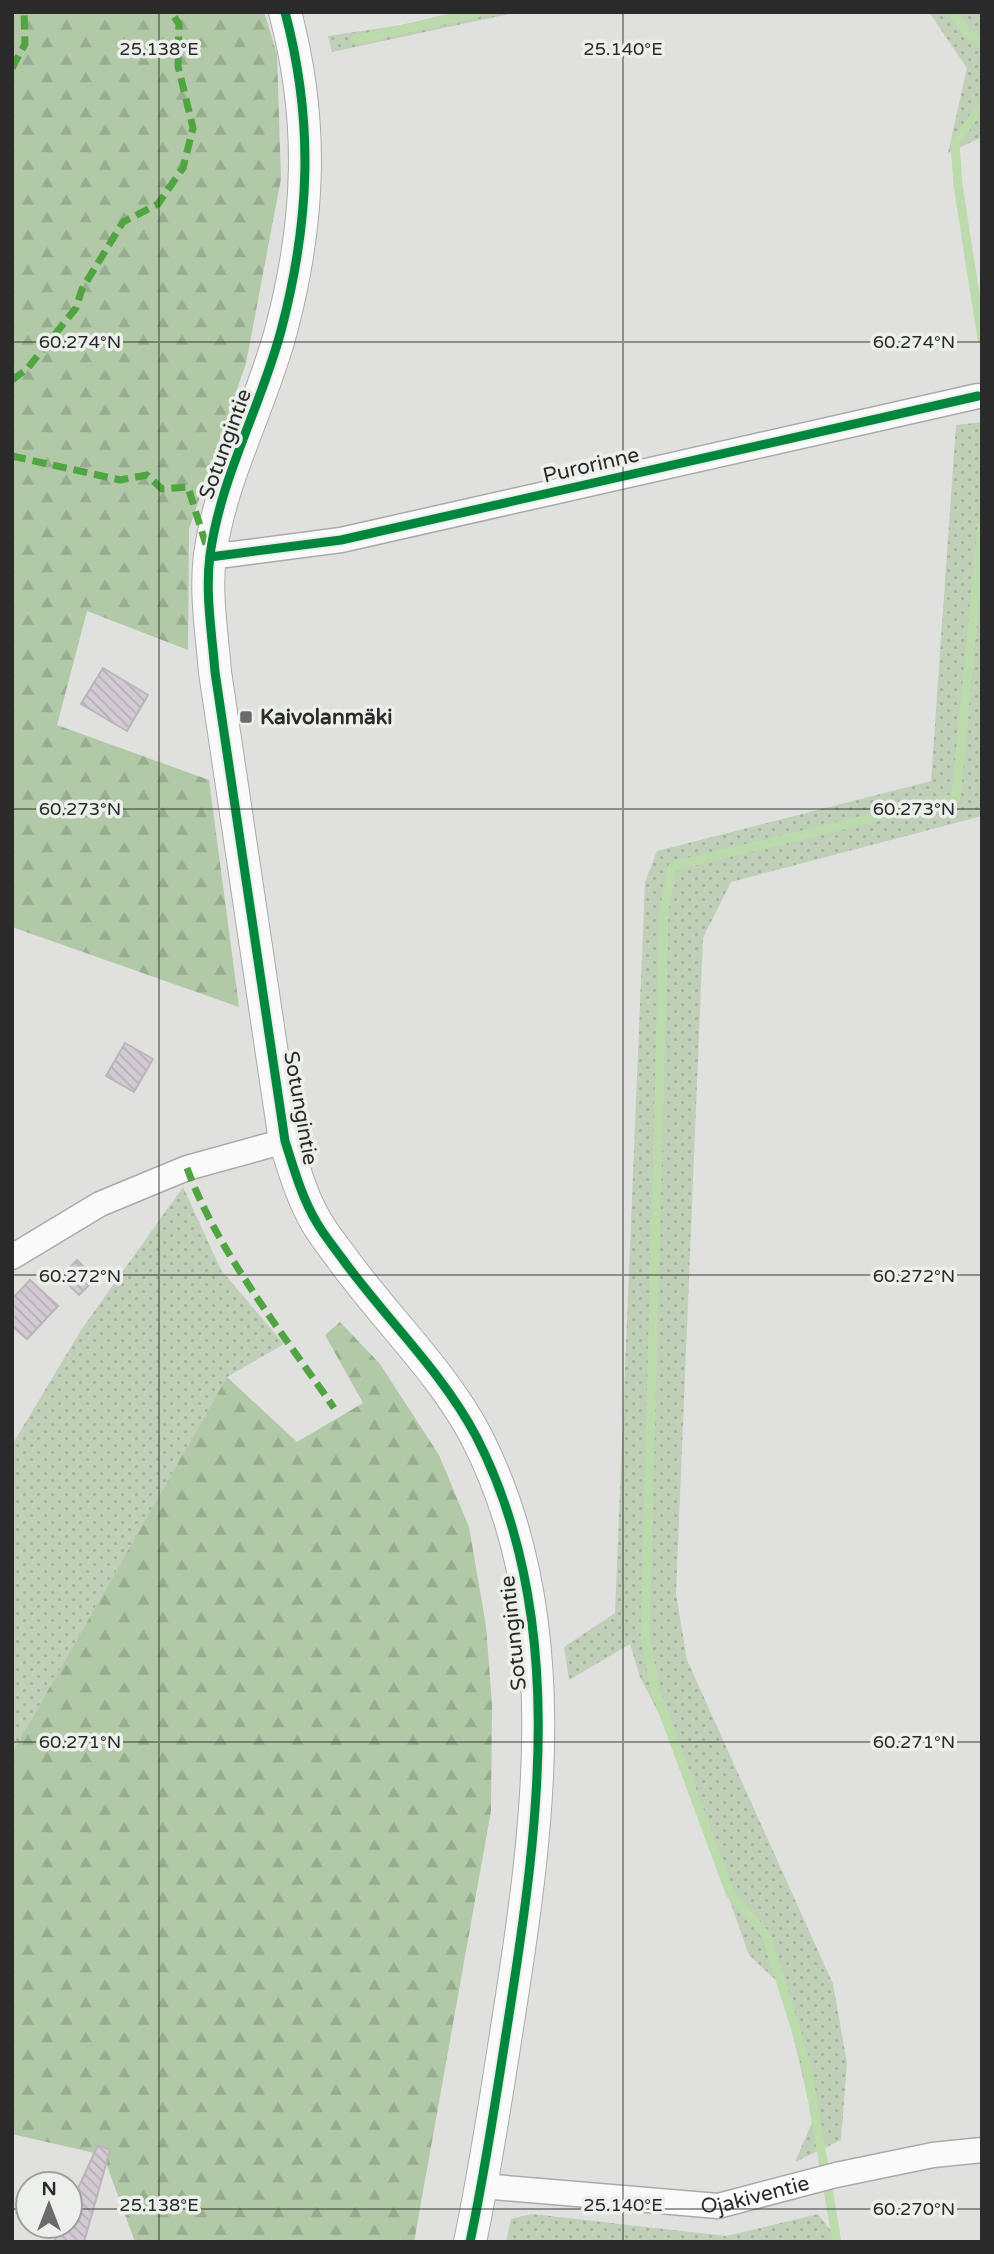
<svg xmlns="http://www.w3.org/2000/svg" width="994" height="2254" viewBox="0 0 994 2254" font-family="'Varela Round',sans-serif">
<defs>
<pattern id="grass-dots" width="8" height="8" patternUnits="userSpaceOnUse" patternTransform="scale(1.75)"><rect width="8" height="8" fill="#c0cfb8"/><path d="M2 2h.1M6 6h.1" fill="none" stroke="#a5b29e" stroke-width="1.8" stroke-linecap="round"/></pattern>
<pattern id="forest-firs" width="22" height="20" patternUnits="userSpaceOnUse" patternTransform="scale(1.75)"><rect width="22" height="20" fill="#b1c9a6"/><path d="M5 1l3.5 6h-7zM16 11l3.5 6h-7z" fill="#98ad8f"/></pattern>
<pattern id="building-back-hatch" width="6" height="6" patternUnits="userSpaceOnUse" patternTransform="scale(1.75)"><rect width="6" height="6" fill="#d4cad5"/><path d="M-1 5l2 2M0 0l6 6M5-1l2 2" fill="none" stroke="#b6aeb7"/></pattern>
</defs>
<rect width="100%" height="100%" fill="#e0e1df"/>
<g fill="url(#grass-dots)">
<polygon points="456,12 518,12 332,52 328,36 402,25"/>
<polygon points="929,12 982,12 982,137 948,153 967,68"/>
<polygon points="982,422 982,816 731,882 703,938 676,1594 687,1660 833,1984 847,2063 841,2140 795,2162 813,2120 781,1985 749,1955 674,1743 640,1677 630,1644 569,1680 564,1647 615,1613 645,882 657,851 931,781 956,425"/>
<polygon points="183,1187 221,1270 284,1344 227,1377 12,1753 12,1445 81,1330"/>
<polygon points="532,2214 726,2236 818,2214 840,2242 506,2242 511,2219"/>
</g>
<g fill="url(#forest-firs)">
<polygon points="12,12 264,12 277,54 281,179 246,363 189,529 188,650 87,611 57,725 209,780 239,1007 12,927"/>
<polygon points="340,1322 380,1364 439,1455 469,1527 486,1626 492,1704 491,1811 414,2242 135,2242 103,2155 12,2134 12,1753 227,1377 297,1442 363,1403 325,1335"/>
</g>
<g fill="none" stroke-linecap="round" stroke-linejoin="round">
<g stroke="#bcdbad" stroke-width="9">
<polyline points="952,12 966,32 982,45"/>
<polyline points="355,40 480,12"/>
<polyline points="982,105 955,143 958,185 982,339"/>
<polyline points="837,2242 806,2062 766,1935 730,1893 655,1690 645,1634 664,910 673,866 956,798 982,524"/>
</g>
</g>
<g fill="url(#building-back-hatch)" stroke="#b8b7b7" stroke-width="2">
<polygon points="103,668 148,695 127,731 81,704"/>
<polygon points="125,1043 153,1059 134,1092 106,1076"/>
<polygon points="77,1260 95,1279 79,1295 61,1277"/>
<polygon points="30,1280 58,1306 27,1339 12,1326 12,1299"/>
<polygon points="98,2145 110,2150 84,2242 54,2242 61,2226 70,2226 70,2206"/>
</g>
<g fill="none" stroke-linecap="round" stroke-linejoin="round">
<defs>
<g id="minor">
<polyline points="210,557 341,540 978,396"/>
<polyline points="12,1257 100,1204 187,1168 285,1141"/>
<path id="s1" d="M482,2186L718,2206L836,2175L933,2155L982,2150"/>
</g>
<path id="tertiary" d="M285,12C314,121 310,219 282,327C262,405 221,475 210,555C205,593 212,634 215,672L285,1141C294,1169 302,1198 317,1223C324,1235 333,1246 341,1257C384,1317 441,1370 476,1436C568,1615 539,1824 509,2015C497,2091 486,2167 470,2242"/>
</defs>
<use href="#minor" stroke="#aaaba9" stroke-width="27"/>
<use href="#tertiary" stroke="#aaaba9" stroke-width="34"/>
<use href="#minor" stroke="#fafafa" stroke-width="24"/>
<use href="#tertiary" stroke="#fafafa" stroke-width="32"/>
<g stroke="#51a442" stroke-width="7" stroke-dasharray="14 7" stroke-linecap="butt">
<polyline points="12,68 25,44 24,12"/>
<polyline points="12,380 27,369 76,308 82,289 123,222 158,204 183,168 193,128 178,66 179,24 171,12"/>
<polyline points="12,456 120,480 147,475 162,489 188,487 207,548"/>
<path d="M187,1168C217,1251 284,1335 334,1408"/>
</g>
<defs>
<g id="cycleway">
<path d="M285,12C314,121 310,219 282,327C262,405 221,475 210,555C205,593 212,634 215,672L285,1141C294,1169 302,1198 317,1223C324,1235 333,1246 341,1257C384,1317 441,1370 476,1436C568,1615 539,1824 509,2015C497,2091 486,2167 470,2242"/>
<polyline points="210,557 341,540 978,396"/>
</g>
</defs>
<use href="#cycleway" stroke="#ecefeb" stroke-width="13"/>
<use href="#cycleway" stroke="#00873e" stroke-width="9"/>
</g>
<path fill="none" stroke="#292a29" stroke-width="2" stroke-opacity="0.45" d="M159,12V2242M623,12V2242M12,342H982M12,809H982M12,1275H982M12,1742H982M12,2209H28M70,2209H982"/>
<rect fill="#696a69" stroke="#ecefeb" stroke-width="2.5" x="239" y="710" width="14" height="14" rx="3.5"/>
<g text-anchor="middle" stroke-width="7" stroke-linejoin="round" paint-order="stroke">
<g font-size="21" fill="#292a29" stroke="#ecefeb">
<text transform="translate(225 444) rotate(-70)" y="7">Sotungintie</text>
<text transform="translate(591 465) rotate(-13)" y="7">Purorinne</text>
<text transform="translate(301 1108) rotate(80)" y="7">Sotungintie</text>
<text transform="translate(513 1633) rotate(-96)" y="7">Sotungintie</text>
<text dy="7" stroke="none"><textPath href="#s1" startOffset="275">Ojakiventie</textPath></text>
</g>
<g font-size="21" font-weight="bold" fill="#292a29" stroke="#ecefeb" text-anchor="start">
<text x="260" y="724">Kaivolanmäki</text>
</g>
</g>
<g font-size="18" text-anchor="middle" fill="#292a29" stroke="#ecefeb" stroke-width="7" stroke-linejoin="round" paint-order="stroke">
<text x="159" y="55">25.138°E</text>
<text x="623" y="55">25.140°E</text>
<text x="80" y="348">60.274°N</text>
<text x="914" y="348">60.274°N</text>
<text x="80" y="815">60.273°N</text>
<text x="914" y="815">60.273°N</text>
<text x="80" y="1282">60.272°N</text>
<text x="914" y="1282">60.272°N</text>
<text x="80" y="1748">60.271°N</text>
<text x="914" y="1748">60.271°N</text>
<text x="159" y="2211">25.138°E</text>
<text x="623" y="2211">25.140°E</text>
<text x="914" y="2215">60.270°N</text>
</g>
<rect width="994" height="2254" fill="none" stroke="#292a29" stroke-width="28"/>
<g transform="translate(49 2205)"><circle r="33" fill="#ecefeb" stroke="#9ea09d" stroke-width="2"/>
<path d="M0-5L12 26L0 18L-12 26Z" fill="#696a69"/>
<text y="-10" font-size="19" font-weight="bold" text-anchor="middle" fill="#292a29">N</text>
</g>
</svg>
